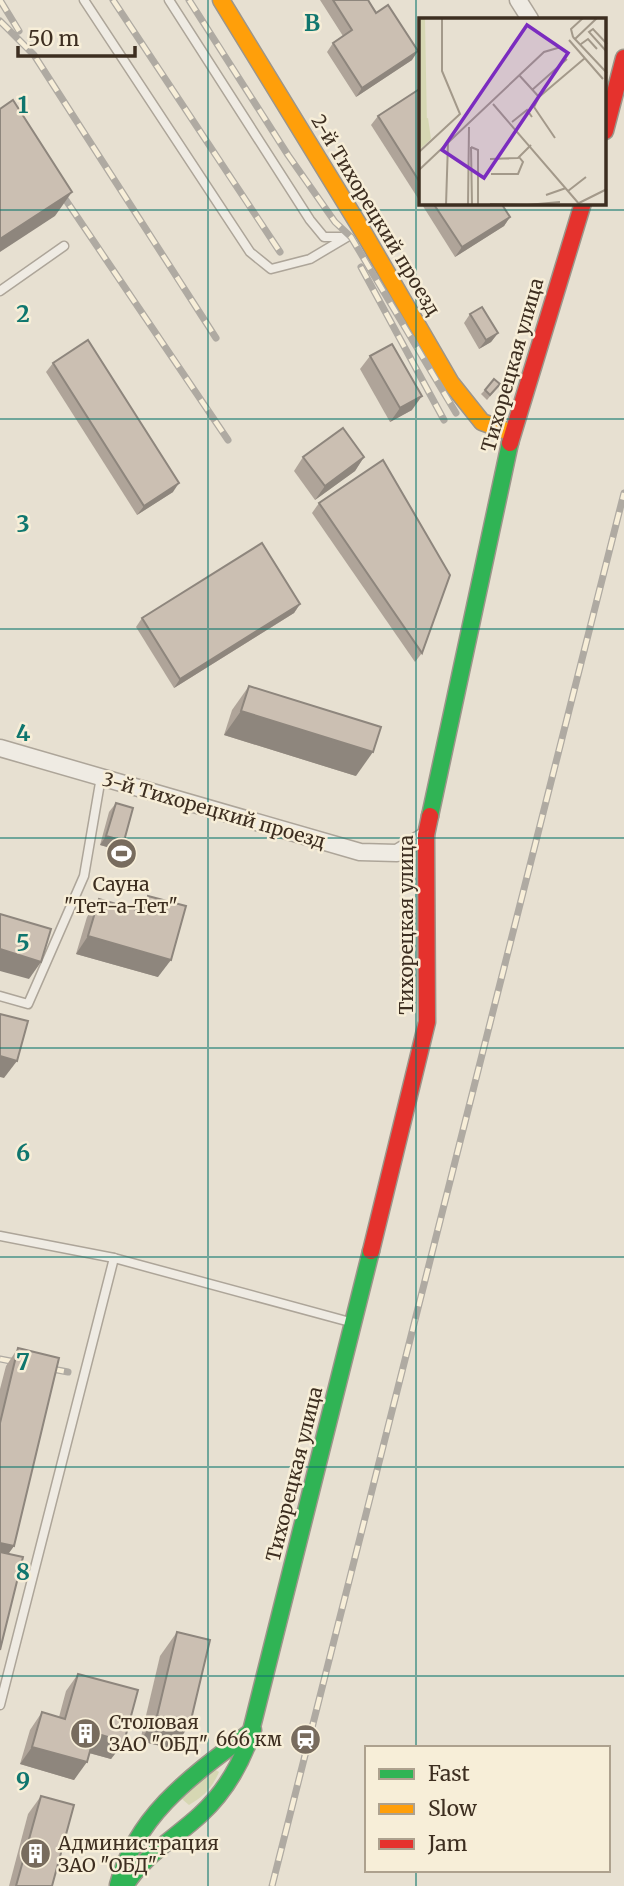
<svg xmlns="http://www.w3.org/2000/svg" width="624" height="1886" viewBox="0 0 624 1886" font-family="Merriweather,serif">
<rect width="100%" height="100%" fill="#e7e0d1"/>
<path fill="#d6d7b3" d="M214,1769L219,1772C212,1788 204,1796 189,1805L182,1799Z"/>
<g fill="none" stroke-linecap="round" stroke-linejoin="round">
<defs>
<g id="lane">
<polyline points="84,0 250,252 271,269 310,259 347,237"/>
<polyline points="169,0 310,220 324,237 345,237"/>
<polyline points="0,291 64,246"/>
<polyline points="0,996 28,1004 84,876 101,777"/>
<polyline points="0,1236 114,1258 350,1322"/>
<polyline points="0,1705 114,1258"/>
</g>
<g id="street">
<polyline points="518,0 530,19"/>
<polyline points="0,748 360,852 397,853 426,835"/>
</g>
<g id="fast">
<polyline points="430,816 510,443"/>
<path d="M118,1885C137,1812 196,1773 253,1730"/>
<path d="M125,1886C144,1855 174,1839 200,1815C222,1795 237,1771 248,1743L371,1251"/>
</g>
<polyline id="slow" points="221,0 365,235 451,383 482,422 512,433"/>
<g id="jam">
<polyline points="605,131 624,58"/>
<polyline points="510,443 583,203"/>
<polyline points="371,1251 427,1022 426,835 430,816"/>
</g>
</defs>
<use href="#lane" stroke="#ada599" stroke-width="11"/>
<use href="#street" stroke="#ada599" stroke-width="19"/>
<use href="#fast" stroke="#9c958a" stroke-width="19"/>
<use href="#slow" stroke="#9c958a" stroke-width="19"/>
<use href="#jam" stroke="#9c958a" stroke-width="19"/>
<use href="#lane" stroke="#efebe3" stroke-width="8"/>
<use href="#street" stroke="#efebe3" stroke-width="16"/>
<use href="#fast" stroke="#30b455" stroke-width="16"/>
<use href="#slow" stroke="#ff9f0a" stroke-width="16"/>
<use href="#jam" stroke="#e5322d" stroke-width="16"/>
<defs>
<g id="rail">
<polyline points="0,0 19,31"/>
<polyline points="113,0 280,252"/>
<polyline points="189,0 288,155 335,222 351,237 456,413"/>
<polyline points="0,21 34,55 216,338"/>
<polyline points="55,184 228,440"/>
<polyline points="361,267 444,420"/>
<polyline points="0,1359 68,1372"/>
<polyline points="272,1886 624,493"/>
</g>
</defs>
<use href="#rail" stroke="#afaaa2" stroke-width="7"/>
<use href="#rail" stroke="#f7eed8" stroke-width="4.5" stroke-dasharray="13" stroke-linecap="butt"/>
</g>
<g fill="#afa499">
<polygon points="320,0 368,0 412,60 356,97 327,52 333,43 343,36"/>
<polygon points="421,88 421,203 371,125 378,116"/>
<polygon points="421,203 501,203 510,217 504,226 455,257"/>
<polygon points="470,314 498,333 491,342 479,349 464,323"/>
<polygon points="370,356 412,410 390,422 360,369"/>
<polygon points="53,363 173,492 137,515 46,372"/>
<polygon points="500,384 487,400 481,394 485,390"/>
<polygon points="303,457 364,457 355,471 315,500 294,471"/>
<polygon points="319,503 422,653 415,662 312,513"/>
<polygon points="300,604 294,613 174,688 136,627 142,618"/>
<polygon points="249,686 356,776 224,735 232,710"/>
<polygon points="116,803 124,841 118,850 100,845 109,812"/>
<polygon points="148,896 158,977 76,954 87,917 99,899 138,910"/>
<polygon points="18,1348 14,1546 8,1554 0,1650 0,1389 6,1366"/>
<polygon points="177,1632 190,1724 173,1749 140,1741 160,1656"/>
<polygon points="78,1674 124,1742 111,1759 89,1753 74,1780 20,1764 30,1730 42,1712 59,1717 66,1691"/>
<polygon points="41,1796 52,1886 9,1886 28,1814"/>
</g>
<g fill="#8e867d">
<polygon points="418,51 412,60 356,97 362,88"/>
<polygon points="72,192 55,216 0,252 0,239"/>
<polygon points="510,217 504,226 455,257 462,247"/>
<polygon points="498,333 491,342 479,349 486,340"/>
<polygon points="422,396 412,410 390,422 400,408"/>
<polygon points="364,457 355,471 315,500 325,486"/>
<polygon points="179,483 173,492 137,515 144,506"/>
<polygon points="300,604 294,613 174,688 180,679"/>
<polygon points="241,711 373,752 356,776 224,735"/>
<polygon points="106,836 124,841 118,850 100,845"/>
<polygon points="88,936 171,960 158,977 76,954"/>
<polygon points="0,949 41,962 29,979 0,971"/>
<polygon points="0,1056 17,1061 4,1078 0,1077"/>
<polygon points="0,1543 14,1546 1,1564 0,1563"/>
<polygon points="157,1716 190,1724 173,1749 140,1741"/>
<polygon points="95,1733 124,1742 111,1759 82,1751"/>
<polygon points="32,1747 87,1762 74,1780 20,1764"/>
</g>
<g fill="#cbbfb2" stroke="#8e867d" stroke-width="2">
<polygon points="333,0 368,0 376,13 388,5 418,51 362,88 333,43 352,30"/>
<polygon points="421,88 421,184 378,116"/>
<polygon points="13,100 72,192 0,239 0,109"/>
<polygon points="433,203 501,203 510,217 462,247"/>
<polygon points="482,307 498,333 486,340 470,314"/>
<polygon points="88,340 179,483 144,506 53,363"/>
<polygon points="392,344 422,396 400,408 370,356"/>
<polygon points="494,379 500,384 490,395 485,390"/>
<polygon points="343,428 364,457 325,486 303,457"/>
<polygon points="383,460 450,575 422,653 319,503"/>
<polygon points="262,543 300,604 180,679 142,618"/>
<polygon points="249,686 381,727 373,752 241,711"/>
<polygon points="116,803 133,808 124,841 106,836"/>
<polygon points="148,896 186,906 171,960 88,936 99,899 144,912"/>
<polygon points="0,914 51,929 41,962 0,949"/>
<polygon points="0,1014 28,1021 17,1061 0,1056"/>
<polygon points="18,1348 59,1358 14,1546 0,1543 0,1423"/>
<polygon points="0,1552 23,1557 0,1650"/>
<polygon points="177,1632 210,1640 190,1724 157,1716"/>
<polygon points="78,1674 138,1690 124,1742 95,1733 87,1762 32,1747 42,1712 65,1719"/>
<polygon points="41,1796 74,1805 52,1886 16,1886"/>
</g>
<path fill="none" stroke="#0f766e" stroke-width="2" stroke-opacity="0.55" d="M208,0V1886M416,0V1748M0,210H624M0,419H624M0,629H624M0,838H624M0,1048H624M0,1257H624M0,1467H624M0,1676H624M416,1870V1886"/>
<defs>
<symbol id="stadium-disc" viewBox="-11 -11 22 22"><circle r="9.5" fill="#786c5e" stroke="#f7eed8"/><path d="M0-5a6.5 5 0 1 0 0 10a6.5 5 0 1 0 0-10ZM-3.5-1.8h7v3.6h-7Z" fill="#fff"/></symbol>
<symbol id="building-disc" viewBox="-11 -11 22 22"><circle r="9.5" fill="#786c5e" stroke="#f7eed8"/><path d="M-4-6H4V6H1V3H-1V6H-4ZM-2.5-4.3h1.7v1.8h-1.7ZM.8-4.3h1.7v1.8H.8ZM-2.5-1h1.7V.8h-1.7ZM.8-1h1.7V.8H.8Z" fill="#fff"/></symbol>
<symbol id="station-disc" viewBox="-11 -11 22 22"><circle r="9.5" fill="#786c5e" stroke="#f7eed8"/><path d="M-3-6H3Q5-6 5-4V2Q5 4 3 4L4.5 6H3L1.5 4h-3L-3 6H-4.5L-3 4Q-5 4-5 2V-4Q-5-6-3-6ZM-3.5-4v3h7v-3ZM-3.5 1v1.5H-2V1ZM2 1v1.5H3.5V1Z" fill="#fff"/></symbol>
</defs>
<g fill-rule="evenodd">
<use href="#stadium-disc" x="104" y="836" width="35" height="35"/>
<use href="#building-disc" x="68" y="1716" width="35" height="35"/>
<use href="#station-disc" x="288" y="1722" width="35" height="35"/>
<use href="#building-disc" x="18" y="1836" width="35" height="35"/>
</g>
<g text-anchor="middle" stroke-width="5" stroke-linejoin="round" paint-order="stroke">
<g font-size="19" fill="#3d2e20" stroke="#f7eed8">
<text transform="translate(376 215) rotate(59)" y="7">2-й Тихорецкий проезд</text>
<text transform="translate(512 365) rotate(-74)" y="7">Тихорецкая улица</text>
<text transform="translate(214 810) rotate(16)" y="7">3-й Тихорецкий проезд</text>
<text transform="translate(406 925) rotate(-90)" y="7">Тихорецкая улица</text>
<text transform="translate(294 1474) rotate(-76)" y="7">Тихорецкая улица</text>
</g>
<g font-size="19" fill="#3d2e20" stroke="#f7eed8" text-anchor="start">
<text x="121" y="891" text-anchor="middle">Сауна<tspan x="121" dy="22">"Тет-а-Тет"</tspan></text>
<text x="109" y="1729">Столовая<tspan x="109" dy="22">ЗАО "ОБД"</tspan></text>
<text x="282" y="1746" text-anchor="end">666 км</text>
<text x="58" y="1850">Администрация<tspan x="58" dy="22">ЗАО "ОБД"</tspan></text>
</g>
</g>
<g transform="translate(419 18)">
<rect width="187" height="187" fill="#e7e0d1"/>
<path d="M1,0H6L8,110L2,113Z" fill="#d6d7b3"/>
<path d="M9,100L12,121L0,132V102Z" fill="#d6d7b3"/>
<path fill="none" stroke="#a3998a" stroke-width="2" d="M154,19L188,55M154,19L152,11L164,0M156,21L178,0M150,22L184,61M162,26L169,21L178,31M187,33L170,14L174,11L188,26M100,57L120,79L115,89L136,120M113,72L148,41M120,79L166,40M74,86L161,187M93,104L108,92L113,99M52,129L59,132V187M52,129L53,187M0,134L41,96L23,53V0M71,141L99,140L112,127M0,152L125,34L142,29M72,156H99L104,144L100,139M149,173L167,159M127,177L147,170M160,185L188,171M71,186L109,187M27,187L29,125M49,187L50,109M108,187L141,184"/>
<path fill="#7b2cbf" fill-opacity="0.15" stroke="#7b2cbf" stroke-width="3.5" d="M108,7L149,35L65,160L23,132Z"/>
<rect width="187" height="187" fill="none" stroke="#3d2e20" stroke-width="3.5"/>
</g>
<g font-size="23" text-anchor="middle" font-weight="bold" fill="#0f766e" stroke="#f7eed8" stroke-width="5" stroke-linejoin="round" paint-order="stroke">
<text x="312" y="31">B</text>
<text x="23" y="113">1</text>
<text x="23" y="322">2</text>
<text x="23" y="532">3</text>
<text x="23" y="741">4</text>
<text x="23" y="951">5</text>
<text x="23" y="1161">6</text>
<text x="23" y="1370">7</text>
<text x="23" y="1580">8</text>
<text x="23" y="1789">9</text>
</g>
<rect x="365" y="1746" width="245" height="126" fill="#f7eed8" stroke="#ada18e" stroke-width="2"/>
<rect x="379" y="1769" width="35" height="10" fill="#30b455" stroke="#ada18e" stroke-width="2"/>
<text x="428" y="1781" font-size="21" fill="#3d2e20">Fast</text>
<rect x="379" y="1804" width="35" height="10" fill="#ff9f0a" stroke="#ada18e" stroke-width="2"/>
<text x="428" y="1816" font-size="21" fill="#3d2e20">Slow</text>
<rect x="379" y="1839" width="35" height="10" fill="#e5322d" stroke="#ada18e" stroke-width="2"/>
<text x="428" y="1851" font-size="21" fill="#3d2e20">Jam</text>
<path d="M18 46v10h117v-10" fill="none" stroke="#3d2e20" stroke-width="3.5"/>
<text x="28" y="46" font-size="21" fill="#3d2e20" stroke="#f7eed8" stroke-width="5" paint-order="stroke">50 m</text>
</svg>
